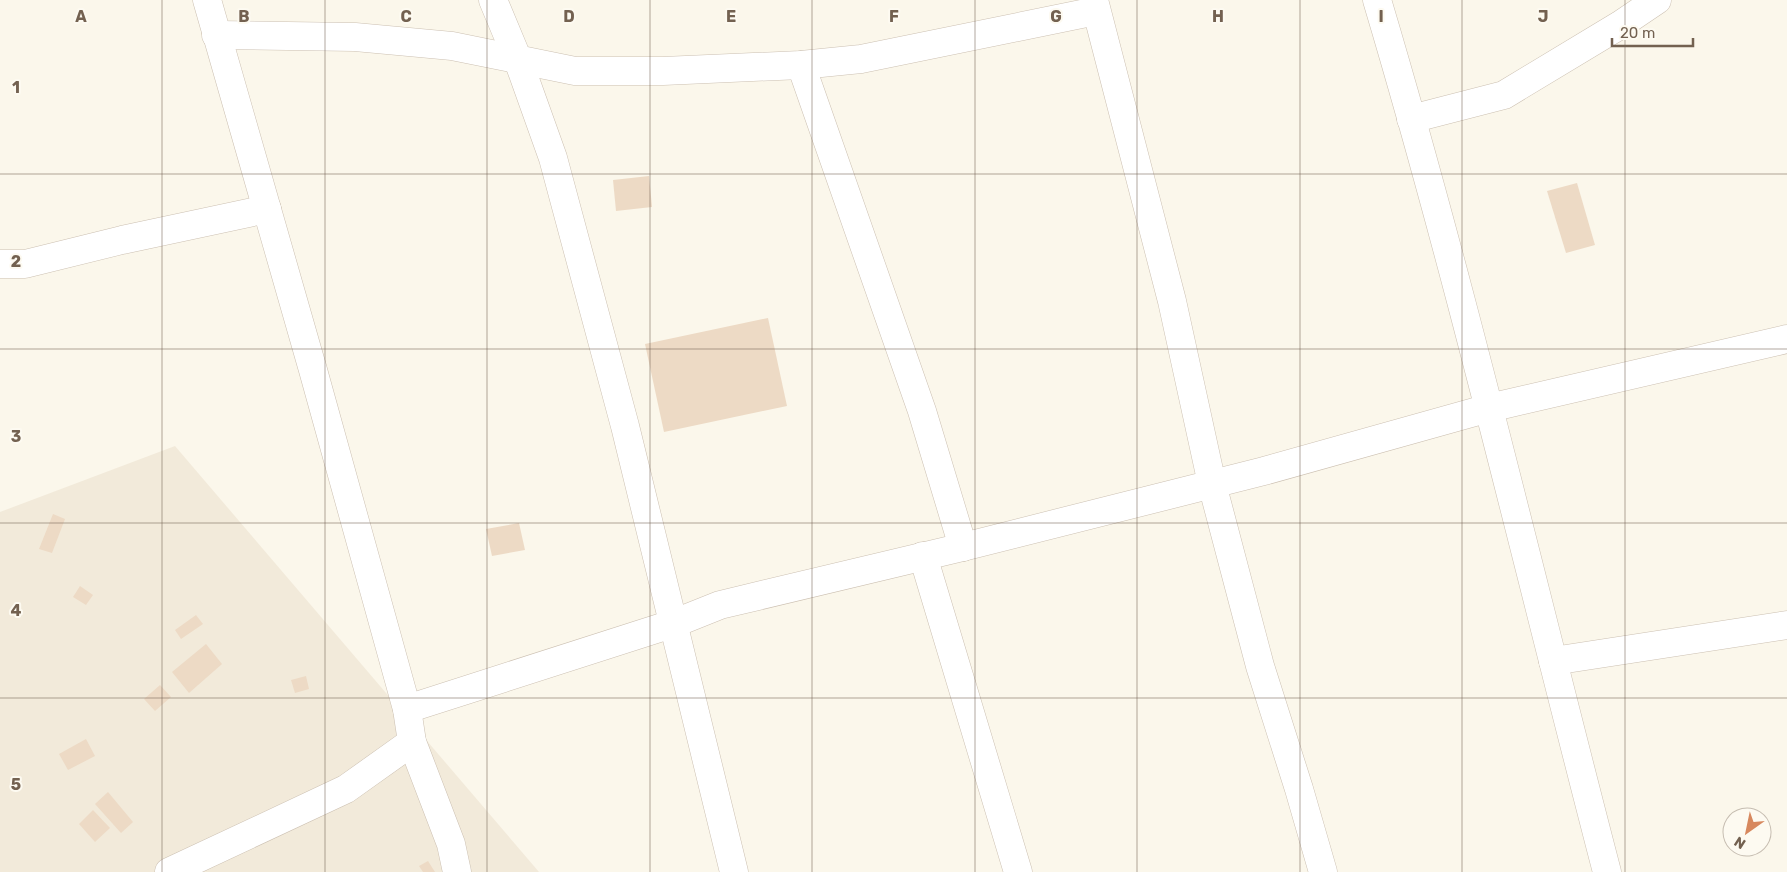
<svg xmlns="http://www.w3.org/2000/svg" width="1787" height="872" viewBox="0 0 1787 872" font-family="Rubik,sans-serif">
<rect width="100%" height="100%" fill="#fbf7eb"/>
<polygon fill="#f2eada" points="175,446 539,872 0,872 0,512"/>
<g fill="#eddac5">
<polygon points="649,176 652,207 616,211 613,180"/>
<polygon points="1577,183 1595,245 1566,253 1547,191"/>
<polygon points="768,318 787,406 664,432 645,344"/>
<polygon points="53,514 65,519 52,553 39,549"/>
<polygon points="519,523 525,550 492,556 486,529"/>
<polygon points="80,586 93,595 86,605 73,597"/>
<polygon points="196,615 203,624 181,639 175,630"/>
<polygon points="206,644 222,664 189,693 172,672"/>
<polygon points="306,676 309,689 295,693 291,680"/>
<polygon points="160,685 171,697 155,711 144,699"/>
<polygon points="86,739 95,756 68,770 59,754"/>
<polygon points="108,792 133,822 121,833 95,804"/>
<polygon points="93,810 110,828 95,842 79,824"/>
<polygon points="428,861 435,872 423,872 419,866"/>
</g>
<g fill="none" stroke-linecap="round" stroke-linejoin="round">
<defs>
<g id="minor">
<polyline points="207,0 313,370 407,709 412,742 451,844 457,872"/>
<polyline points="493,0 518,60 553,158 625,426 734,872"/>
<polyline points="1094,0 1172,301 1212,484 1260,666 1299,789 1323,872"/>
<path d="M1377,0C1463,288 1531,581 1607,872"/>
<polyline points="216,35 355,37 452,46 575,71 663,71 801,65 861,59 1096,11"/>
<polyline points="801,65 922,411 963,547"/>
<polyline points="1411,119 1504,95 1620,25 1657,0"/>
<polyline points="0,264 25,264 122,240 267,209"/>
<polyline points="923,556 1018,872"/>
<polyline points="1553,661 1787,625"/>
<polyline points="407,709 675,623 720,605 963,547 1264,471 1489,408 1787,339"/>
<polyline points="169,872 346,789 412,742"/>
</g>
</defs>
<use href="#minor" stroke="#ccc0b2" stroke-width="29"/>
<use href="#minor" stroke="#fff" stroke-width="28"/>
</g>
<path fill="none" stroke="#736150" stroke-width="1" stroke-opacity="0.55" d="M162,0V872M325,0V872M487,0V872M650,0V872M812,0V872M975,0V872M1137,0V872M1300,0V872M1462,0V872M1625,0V872M0,174H1787M0,349H1787M0,523H1787M0,698H1787"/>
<g font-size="16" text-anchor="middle" font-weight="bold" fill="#736150" stroke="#fdfaf1" stroke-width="4" stroke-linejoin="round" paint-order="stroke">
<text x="81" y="22">A</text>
<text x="244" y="22">B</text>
<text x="406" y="22">C</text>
<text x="569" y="22">D</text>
<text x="731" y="22">E</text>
<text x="894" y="22">F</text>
<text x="1056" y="22">G</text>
<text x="1218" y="22">H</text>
<text x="1381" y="22">I</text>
<text x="1543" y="22">J</text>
<text x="16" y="93">1</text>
<text x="16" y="267">2</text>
<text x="16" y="442">3</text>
<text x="16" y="616">4</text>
<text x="16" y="790">5</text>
</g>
<g transform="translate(1747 832) rotate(213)"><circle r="24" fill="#fdfaf1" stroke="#c6bdb1"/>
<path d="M0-4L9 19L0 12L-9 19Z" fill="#d7885e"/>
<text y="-8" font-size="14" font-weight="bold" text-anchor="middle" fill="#736150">N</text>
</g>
<path d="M1612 38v8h81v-8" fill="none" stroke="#736150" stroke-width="2.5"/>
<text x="1620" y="38" font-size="15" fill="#736150" stroke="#fdfaf1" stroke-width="4" paint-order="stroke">20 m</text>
</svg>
